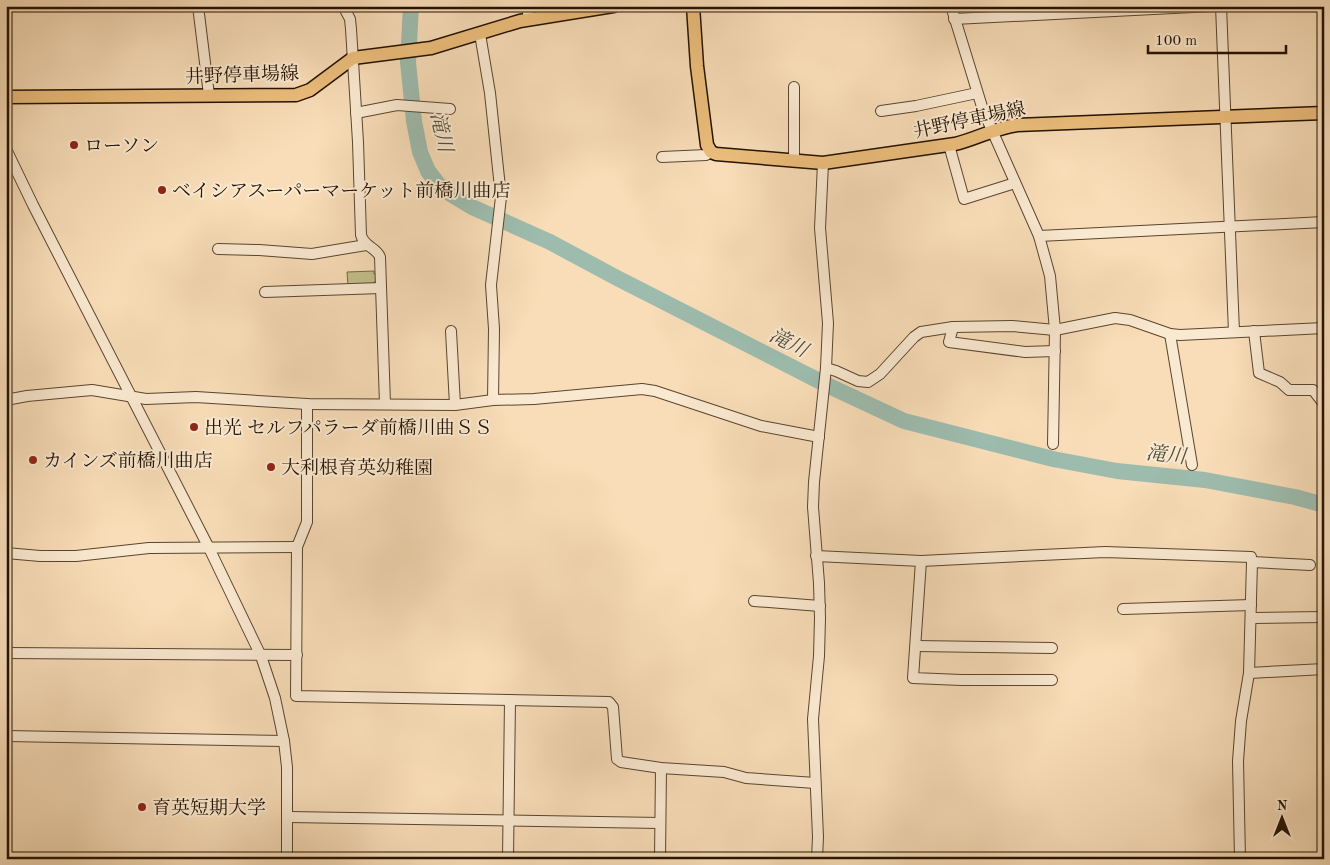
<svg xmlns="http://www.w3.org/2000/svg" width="1330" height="865" viewBox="0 0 1330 865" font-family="'Old Standard TT','Noto Serif JP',serif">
<rect width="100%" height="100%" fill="#f8ddb8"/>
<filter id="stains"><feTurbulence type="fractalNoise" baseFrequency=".004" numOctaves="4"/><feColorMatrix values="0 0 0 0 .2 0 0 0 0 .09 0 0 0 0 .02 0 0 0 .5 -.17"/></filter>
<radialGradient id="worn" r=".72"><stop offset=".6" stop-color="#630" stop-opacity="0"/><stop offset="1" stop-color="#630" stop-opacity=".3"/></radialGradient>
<polygon fill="#c3bf8b" stroke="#746846" points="374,271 374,274 376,274 377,279 372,285 348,286 347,272"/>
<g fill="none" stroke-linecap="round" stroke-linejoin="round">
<polyline stroke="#9dbcae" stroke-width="16" points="411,6 408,62 414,121 420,152 428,171 438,184 452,195 472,207 550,242 617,278 829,386 904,421 1053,459 1117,471 1205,480 1295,497 1324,505"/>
<defs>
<g id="minor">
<polyline points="198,6 209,95"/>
<path d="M343,6L350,19L351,29L358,142L361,235C364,247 376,247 380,257L385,404"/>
<polyline points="527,6 529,19"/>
<polyline points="951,6 983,110 1039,236 1050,276 1055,330 1053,444"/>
<polyline points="1221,6 1234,332"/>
<polyline points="954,19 1213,6"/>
<polyline points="480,34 490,93 501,197 491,285 494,329 493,400"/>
<polyline points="881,111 916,106 977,93"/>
<polyline points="356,113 397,105 450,109"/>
<polyline points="949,145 964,199 1015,183"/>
<polyline points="6,149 33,205 209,548 261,656 275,698 284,741 287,767 287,859"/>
<polyline points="662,157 706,155 711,152"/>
<polyline points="794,161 794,87"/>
<polyline points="1039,236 1324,222"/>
<polyline points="218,249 259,250 312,254 366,245"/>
<polyline points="265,292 381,288"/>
<polyline points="953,327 949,342 1025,352 1055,351"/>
<polyline points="451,331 455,405"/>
<polyline points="1254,331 1259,373 1280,382 1289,390 1313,390 1324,404"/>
<polyline points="1170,334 1192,465"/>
<polyline points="826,368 836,371 858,381 868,382 880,374 914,337 921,332 953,327 1012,326 1055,330 1115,318 1130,320 1170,334 1180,335 1324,328"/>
<polyline points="6,400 27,396 92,390 146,399 196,397 307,404 455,405 493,400 534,399 642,389 655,391 761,426 819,437"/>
<polyline points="307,404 307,522 297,547 296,696 609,702 613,707 617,759 621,762 661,768 724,772 746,778 815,783"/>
<polyline points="6,553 40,556 76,556 149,548 297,547"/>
<polyline points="816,556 921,561 1105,552 1251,557 1252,562 1249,673 1241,721 1238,761 1240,859"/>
<polyline points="921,561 913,678 961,680 1052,680"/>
<polyline points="1252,562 1310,565"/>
<polyline points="754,601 820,606"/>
<polyline points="1123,609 1251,605"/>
<polyline points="1252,618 1324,617"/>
<polyline points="916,646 1052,648"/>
<polyline points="6,653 297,655"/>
<polyline points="1249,673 1324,669"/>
<polyline points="6,736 284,741"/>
<polyline points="288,817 660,823"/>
<polyline points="508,859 510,700"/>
<polyline points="660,859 661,768"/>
<polyline points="817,859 818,837 813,719 819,656 820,618 819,583 813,507 814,482 826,368 828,323 820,228 823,163"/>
</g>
<g id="major">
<path d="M693,6L697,66L707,145L711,152L716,154L823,163L955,144C976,139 995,128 1017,125L1324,113"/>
<polyline points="6,97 296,95 310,90 353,58 431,48 520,21 613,6"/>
</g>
</defs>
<use href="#minor" stroke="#59452e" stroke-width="12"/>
<use href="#major" stroke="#241200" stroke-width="15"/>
<use href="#minor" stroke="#fae9d1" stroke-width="10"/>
<use href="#major" stroke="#ecbe7c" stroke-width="12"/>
</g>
<g fill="#8f2418" stroke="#fae9d1" stroke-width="2">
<circle cx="74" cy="145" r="5"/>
<circle cx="162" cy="190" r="5"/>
<circle cx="194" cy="427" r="5"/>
<circle cx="33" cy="460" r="5"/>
<circle cx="271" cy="467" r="5"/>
<circle cx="142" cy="807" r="5"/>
</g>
<g text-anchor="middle" stroke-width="4" stroke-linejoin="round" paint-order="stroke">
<g font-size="19" fill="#241200" stroke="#fae9d1">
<text transform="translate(242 74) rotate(-2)" y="7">井野停車場線</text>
<text transform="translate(969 119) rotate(-12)" y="7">井野停車場線</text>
</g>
<g font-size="19" fill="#241200" stroke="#fae9d1" text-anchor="start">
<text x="84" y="152">ローソン</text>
<text x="172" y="197">ベイシアスーパーマーケット前橋川曲店</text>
<text x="204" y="434">出光 セルフパラーダ前橋川曲ＳＳ</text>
<text x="43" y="467">カインズ前橋川曲店</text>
<text x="281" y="474">大利根育英幼稚園</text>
<text x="152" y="814">育英短期大学</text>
</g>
<g font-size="20" font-style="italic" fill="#4e4e3d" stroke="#fae9d1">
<text transform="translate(442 132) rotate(77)" y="7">滝川</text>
<text transform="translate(789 342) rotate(27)" y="7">滝川</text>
<text transform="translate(1166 454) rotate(6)" y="7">滝川</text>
</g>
</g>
<rect width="1330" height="865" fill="none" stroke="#f8ddb8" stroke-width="25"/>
<rect x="8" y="8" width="1315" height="850" fill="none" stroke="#241200" stroke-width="2.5"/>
<rect x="12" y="12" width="1305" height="840" fill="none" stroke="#241200"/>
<g transform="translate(1282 818)" stroke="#fae9d1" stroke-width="4" paint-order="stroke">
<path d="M0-4L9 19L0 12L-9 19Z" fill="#241200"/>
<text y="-8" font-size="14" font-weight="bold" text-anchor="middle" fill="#241200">N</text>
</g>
<path d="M1148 45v8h138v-8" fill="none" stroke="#241200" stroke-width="2.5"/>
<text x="1155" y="45" font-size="15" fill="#241200" stroke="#fae9d1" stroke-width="4" paint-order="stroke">100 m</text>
<rect width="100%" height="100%" filter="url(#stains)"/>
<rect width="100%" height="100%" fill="url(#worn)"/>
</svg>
